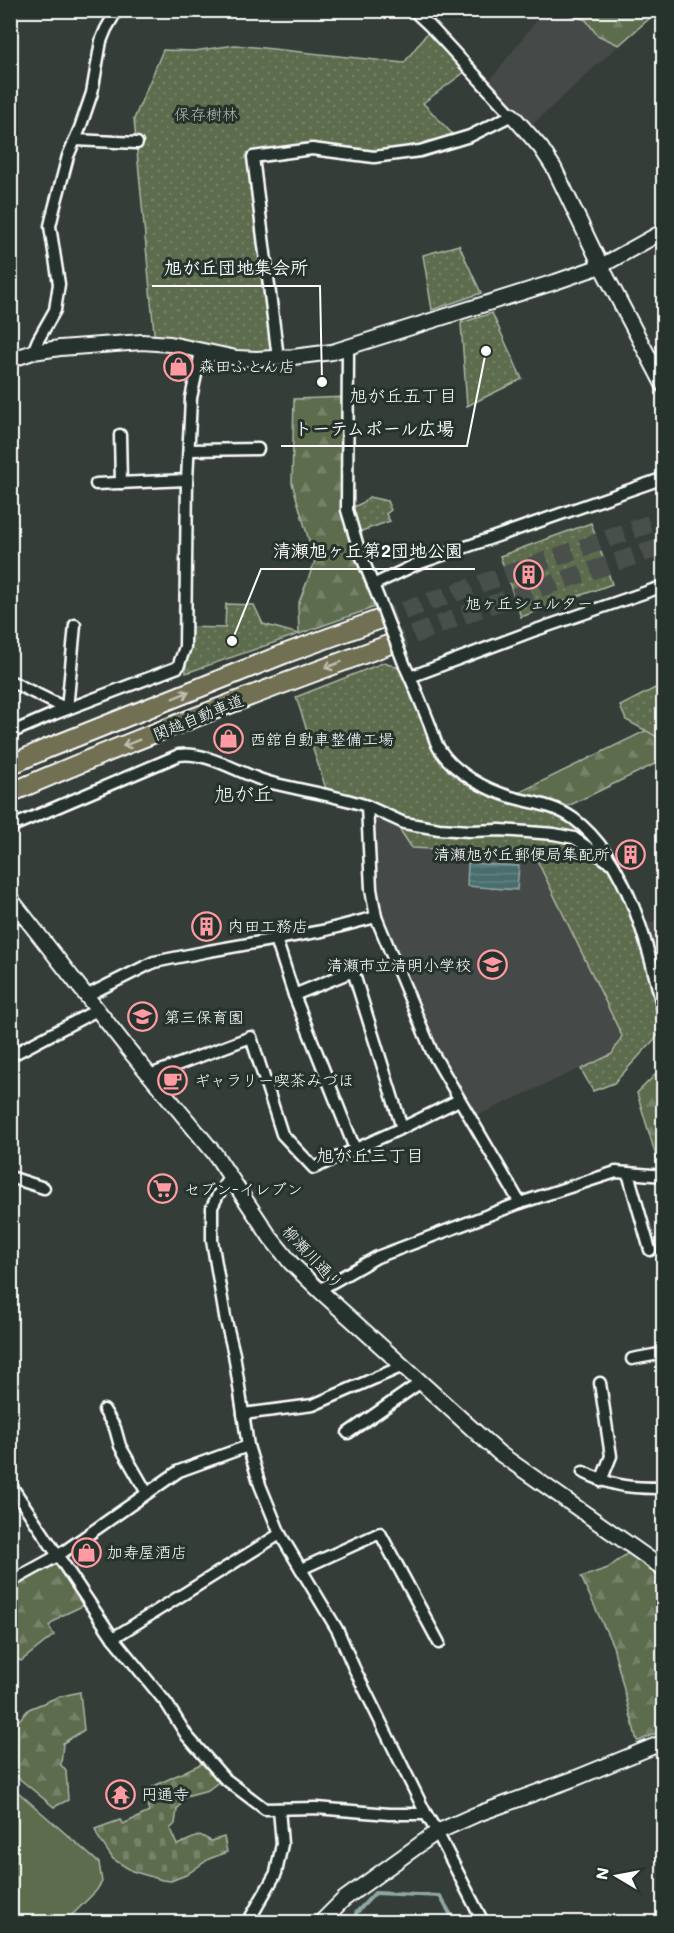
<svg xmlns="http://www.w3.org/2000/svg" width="674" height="1933" viewBox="0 0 674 1933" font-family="Mali,'Klee One',sans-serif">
<defs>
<pattern id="forest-firs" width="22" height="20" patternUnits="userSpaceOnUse" patternTransform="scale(1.5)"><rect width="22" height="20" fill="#5d6c4e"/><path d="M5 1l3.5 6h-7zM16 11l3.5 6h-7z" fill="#758269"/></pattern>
<pattern id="cemetery-stones" width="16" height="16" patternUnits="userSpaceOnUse" patternTransform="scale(1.5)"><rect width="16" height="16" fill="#5d6c4e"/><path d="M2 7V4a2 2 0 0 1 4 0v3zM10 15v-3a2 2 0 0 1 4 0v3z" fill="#758269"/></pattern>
<pattern id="park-dots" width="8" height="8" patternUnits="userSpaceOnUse" patternTransform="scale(1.5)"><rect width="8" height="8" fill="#5d6c4e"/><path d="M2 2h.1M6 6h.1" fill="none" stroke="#758269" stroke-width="1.8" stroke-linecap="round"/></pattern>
<pattern id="water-rules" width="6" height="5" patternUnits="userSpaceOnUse" patternTransform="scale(1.5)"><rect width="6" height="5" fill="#486d6d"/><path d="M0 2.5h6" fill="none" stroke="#638383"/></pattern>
</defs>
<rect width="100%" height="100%" fill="#343d38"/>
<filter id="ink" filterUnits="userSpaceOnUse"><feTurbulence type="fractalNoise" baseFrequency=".0167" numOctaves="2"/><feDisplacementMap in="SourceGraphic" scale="12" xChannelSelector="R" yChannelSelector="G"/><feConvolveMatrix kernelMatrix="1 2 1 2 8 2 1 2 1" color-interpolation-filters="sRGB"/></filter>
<g filter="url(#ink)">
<g fill="#454846">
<polygon points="544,11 565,11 567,14 586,20 597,35 619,45 532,125 490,80"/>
<polygon points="367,806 404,823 412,848 534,854 622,1036 612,1054 470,1119 459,1100 376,917"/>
<polygon points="663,916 663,1014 640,928"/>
</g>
<polygon fill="#5d6c4e" stroke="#aeb6a6" stroke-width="1.5" points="10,1785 99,1863 102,1882 96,1891 65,1922 11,1922"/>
<g fill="url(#forest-firs)" stroke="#aeb6a6" stroke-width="1.5">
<polygon points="565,11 658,11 619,45 597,35 586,20 567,14"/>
<polygon points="347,397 346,488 379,602 375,607 299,634 298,605 315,561 292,483 294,399"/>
<polygon points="647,730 663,738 663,760 560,810 510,797"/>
<polygon points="663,1067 663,1176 662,1176 637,1093"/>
<polygon points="628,1553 663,1578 663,1730 639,1741 637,1741 613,1646 581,1577 608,1568"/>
<polygon points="59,1555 89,1603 61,1616 49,1626 54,1635 21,1661 11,1655 11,1582"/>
<polygon points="80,1692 84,1730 63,1743 61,1765 66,1771 68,1800 54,1807 11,1772 11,1729 29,1709 58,1697"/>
</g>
<polygon fill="url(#cemetery-stones)" stroke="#aeb6a6" stroke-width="1.5" points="207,1761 224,1778 208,1790 186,1796 177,1810 175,1824 170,1829 177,1845 200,1835 211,1841 224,1837 227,1852 209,1859 186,1875 171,1881 162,1880 132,1871 113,1859 98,1837 95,1829 120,1820 123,1824 149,1812 145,1798 154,1794 152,1787"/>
<g fill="url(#park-dots)" stroke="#aeb6a6" stroke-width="1.5">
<polygon points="432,27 469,69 423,103 458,140 374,157 312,149 253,157 278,358 155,343 134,119 163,50 194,51 235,45 404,63"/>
<polygon points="459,245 481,293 432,310 423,255"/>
<polygon points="492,313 522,379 467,406 461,323"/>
<polygon points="369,497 387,501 391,510 386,514 390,521 353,534 347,510 362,503"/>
<polygon points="591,523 612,584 521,617 500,556"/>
<polygon points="226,604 254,605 263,624 299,634 186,673 184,627 225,628"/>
<polygon points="385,662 398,668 405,666 440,749 478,782 560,810 595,838 634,910 663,1014 663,1030 614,1083 593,1091 581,1069 612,1054 622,1036 534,854 412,848 400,830 404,824 328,795 296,697"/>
<polygon points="663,684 663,740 626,720 620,706"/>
</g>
<polygon fill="url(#water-rules)" stroke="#91a7a7" stroke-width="1.5" points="468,863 519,866 517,890 467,886"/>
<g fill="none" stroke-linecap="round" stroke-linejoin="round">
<polyline stroke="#91a7a7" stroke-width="4" points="356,1913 375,1893 440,1896 455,1922"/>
<g stroke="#48504c" stroke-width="18" stroke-dasharray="18 9" stroke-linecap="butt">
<polyline points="378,620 664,519"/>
<polyline points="388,645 487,606 664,546"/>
</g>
<defs>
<g id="street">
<polyline points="75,140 137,143"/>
<polyline points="348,348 347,510 359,550 380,602"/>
<polyline points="33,352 38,340 55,310 59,284 50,226 54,209 68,156 80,128 92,93 101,41 106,29 117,10"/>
<polyline points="278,358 253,157 312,149 374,157 420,151 470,136 512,115 429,25 413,10"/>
<polyline points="120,435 121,483"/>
<polyline points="189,450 258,449"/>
<polyline points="96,484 187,480"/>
<polyline points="373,585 417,564 664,478"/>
<path d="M405,666C414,685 422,705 430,725C433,733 435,743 440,750C455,773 485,789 511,797C533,803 555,805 574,819C628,859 650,952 664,1014"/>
<polyline points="410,677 530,632 664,586"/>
<polyline points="10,681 67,709 75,625"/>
<polyline points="10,733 54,714 178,667 185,647 187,480 191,398 201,352"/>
<polyline points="367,806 404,823 439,829 470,831 500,830 554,834 574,838 609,862"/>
<path d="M10,827L179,755C210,751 242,776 272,783C304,791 335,795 367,806L371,889L376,917L432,1052L520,1203"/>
<polyline points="276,939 294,995 355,1149"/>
<polyline points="294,995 353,971 402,1128"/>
<polyline points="86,996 154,962 209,951 322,931 376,917"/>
<polyline points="10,1056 97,1010"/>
<polyline points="150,1075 251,1037 282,1134 314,1168 402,1128 459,1100"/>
<polyline points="628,1173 650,1250"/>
<polyline points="230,1176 218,1195 212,1207 212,1240 225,1317 234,1354 248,1446 260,1485 280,1534 338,1631 354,1668 426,1814 437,1832 483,1922"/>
<polyline points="10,1177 44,1188"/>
<polyline points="319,1290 377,1257 520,1203 616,1172 664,1176"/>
<polyline points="632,1359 664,1353"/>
<polyline points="600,1383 611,1456 601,1481"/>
<polyline points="104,1410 115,1428 120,1446 147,1493"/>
<polyline points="243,1414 313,1405 403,1366"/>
<polyline points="348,1433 421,1382"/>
<path d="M583,1472C614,1487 630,1488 664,1488"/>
<polyline points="10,1484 113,1638 167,1704 187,1736 224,1778 265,1809 316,1808 389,1814 426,1814"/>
<polyline points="301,1569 380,1533 439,1643"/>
<polyline points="10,1582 59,1555 179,1471 248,1446"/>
<polyline points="113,1638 280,1534"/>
<polyline points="248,1922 276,1873 282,1844 279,1809"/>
</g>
<g id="secondary">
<polyline points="512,115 541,148 554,168 601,266 664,386"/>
<polyline points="10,360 33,352 60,348 142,342 170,344 236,358 256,359 293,357 332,352 555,282 601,266 664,231"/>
<polyline points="10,898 128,1049 215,1154 270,1237 291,1263 319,1290 499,1453 664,1569"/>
<polyline points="321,1922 344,1899 437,1832 475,1815 576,1778 664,1742"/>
</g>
<g id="highway">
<polyline points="10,765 46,749 284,654 378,620"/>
<path d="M10,793C134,739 261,691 388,645"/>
</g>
</defs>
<use href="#street" stroke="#fff" stroke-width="15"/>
<use href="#secondary" stroke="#fff" stroke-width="18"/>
<use href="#highway" stroke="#fff" stroke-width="22"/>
<use href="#street" stroke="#26332d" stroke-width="10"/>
<use href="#secondary" stroke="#26332d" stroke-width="14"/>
<use href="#highway" stroke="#716f52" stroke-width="18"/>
<defs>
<polyline id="street-bridge" points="380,602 405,666"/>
</defs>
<use href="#street-bridge" stroke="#fff" stroke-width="15" stroke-linecap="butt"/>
<use href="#street-bridge" stroke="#26332d" stroke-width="10"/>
</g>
<defs><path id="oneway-shaft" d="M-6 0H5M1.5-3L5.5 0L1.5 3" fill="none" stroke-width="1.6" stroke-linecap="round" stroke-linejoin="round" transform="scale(1.5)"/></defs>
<g stroke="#bfbeb1">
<use href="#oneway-shaft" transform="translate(333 665) rotate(160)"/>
<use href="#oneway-shaft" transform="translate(181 695) rotate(-22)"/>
<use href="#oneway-shaft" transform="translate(131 743) rotate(158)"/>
</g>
</g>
<defs>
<symbol id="shop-ring" viewBox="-11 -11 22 22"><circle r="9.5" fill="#26332d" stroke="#ff9aa2" stroke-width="1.5"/><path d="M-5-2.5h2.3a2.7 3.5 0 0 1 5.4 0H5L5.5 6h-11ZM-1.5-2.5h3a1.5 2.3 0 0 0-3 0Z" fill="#ff9aa2"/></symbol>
<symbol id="building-ring" viewBox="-11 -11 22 22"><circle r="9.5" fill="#26332d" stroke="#ff9aa2" stroke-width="1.5"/><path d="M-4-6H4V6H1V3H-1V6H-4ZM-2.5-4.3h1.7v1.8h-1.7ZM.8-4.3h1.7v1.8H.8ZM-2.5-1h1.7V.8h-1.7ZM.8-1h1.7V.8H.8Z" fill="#ff9aa2"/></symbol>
<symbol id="school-ring" viewBox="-11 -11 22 22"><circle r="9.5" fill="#26332d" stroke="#ff9aa2" stroke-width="1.5"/><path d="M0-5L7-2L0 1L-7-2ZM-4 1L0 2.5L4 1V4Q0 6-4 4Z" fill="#ff9aa2"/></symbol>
<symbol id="cafe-ring" viewBox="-11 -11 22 22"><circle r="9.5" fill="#26332d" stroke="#ff9aa2" stroke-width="1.5"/><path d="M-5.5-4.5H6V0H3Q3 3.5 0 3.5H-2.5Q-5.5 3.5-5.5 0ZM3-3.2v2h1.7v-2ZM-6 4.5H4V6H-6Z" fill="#ff9aa2"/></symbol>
<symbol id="supermarket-ring" viewBox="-11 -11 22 22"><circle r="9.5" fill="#26332d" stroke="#ff9aa2" stroke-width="1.5"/><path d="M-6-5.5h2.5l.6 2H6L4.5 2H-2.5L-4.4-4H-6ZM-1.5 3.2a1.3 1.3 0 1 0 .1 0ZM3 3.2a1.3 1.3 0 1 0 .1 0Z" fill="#ff9aa2"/></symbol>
<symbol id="temple-ring" viewBox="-11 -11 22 22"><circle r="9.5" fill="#26332d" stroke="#ff9aa2" stroke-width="1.5"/><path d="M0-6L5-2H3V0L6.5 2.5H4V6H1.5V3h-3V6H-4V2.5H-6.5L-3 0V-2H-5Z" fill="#ff9aa2"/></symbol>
</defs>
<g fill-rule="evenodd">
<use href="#shop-ring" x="162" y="350" width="33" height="33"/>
<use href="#building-ring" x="512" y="558" width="33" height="33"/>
<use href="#shop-ring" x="212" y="722" width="33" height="33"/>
<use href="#building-ring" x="614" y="838" width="33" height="33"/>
<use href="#building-ring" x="190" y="910" width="33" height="33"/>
<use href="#school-ring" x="476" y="948" width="33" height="33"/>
<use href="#school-ring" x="126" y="1000" width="33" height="33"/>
<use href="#cafe-ring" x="156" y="1064" width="33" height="33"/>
<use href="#supermarket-ring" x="146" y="1172" width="33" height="33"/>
<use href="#shop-ring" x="70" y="1536" width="33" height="33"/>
<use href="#temple-ring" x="104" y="1778" width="33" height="33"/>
</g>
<g text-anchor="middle" stroke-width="6" stroke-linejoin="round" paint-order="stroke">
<g font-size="16" fill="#b6bdaf" stroke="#26332d">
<text x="206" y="120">保存樹林</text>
</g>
<g font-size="16" fill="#fff" stroke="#26332d" text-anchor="start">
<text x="199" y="372">森田ふとん店</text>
<text x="529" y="609" text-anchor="middle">旭ヶ丘シェルター</text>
<text x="250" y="745">西舘自動車整備工場</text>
<text x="610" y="860" text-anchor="end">清瀬旭が丘郵便局集配所</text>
<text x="228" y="932">内田工務店</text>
<text x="471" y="971" text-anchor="end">清瀬市立清明小学校</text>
<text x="164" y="1023">第三保育園</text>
<text x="194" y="1086">ギャラリー喫茶みづほ</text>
<text x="184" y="1195">セブン-イレブン</text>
<text x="107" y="1558">加寿屋酒店</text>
<text x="141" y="1800">円通寺</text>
</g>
<g font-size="16" fill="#fff" stroke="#26332d">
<text transform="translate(198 717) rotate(-22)" y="6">関越自動車道</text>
<text transform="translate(313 1257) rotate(47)" y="6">柳瀬川通り</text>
</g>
<g font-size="18" fill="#fff" stroke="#26332d">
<text x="403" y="402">旭が丘五丁目</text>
<text x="370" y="1162">旭が丘三丁目</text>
</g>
<g font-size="20" fill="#fff" stroke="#26332d">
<text x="244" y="801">旭が丘</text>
</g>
</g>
<path fill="none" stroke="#fff" stroke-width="2" d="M322 382L320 286H152M486 351L467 446H281M232 641L261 569H475"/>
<g fill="#fff" stroke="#26332d" stroke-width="2">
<circle cx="322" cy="382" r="6"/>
<circle cx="486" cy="351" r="6"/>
<circle cx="232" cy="641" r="6"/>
</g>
<g font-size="18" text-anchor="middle" font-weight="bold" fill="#fff" stroke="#26332d" stroke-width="6" stroke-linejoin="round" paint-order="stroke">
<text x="236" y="274">旭が丘団地集会所</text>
<text x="374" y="435">トーテムポール広場</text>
<text x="368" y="557">清瀬旭ヶ丘第2団地公園</text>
</g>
<rect width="674" height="1933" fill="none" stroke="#26332d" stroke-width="36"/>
<rect x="18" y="18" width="638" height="1897" fill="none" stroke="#fff" stroke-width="2" filter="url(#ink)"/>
<g transform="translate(617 1876) rotate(280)" stroke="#26332d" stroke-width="4.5" paint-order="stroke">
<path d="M0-4.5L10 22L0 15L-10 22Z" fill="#ffffff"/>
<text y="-9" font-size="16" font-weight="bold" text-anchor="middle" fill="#ffffff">N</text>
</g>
</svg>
